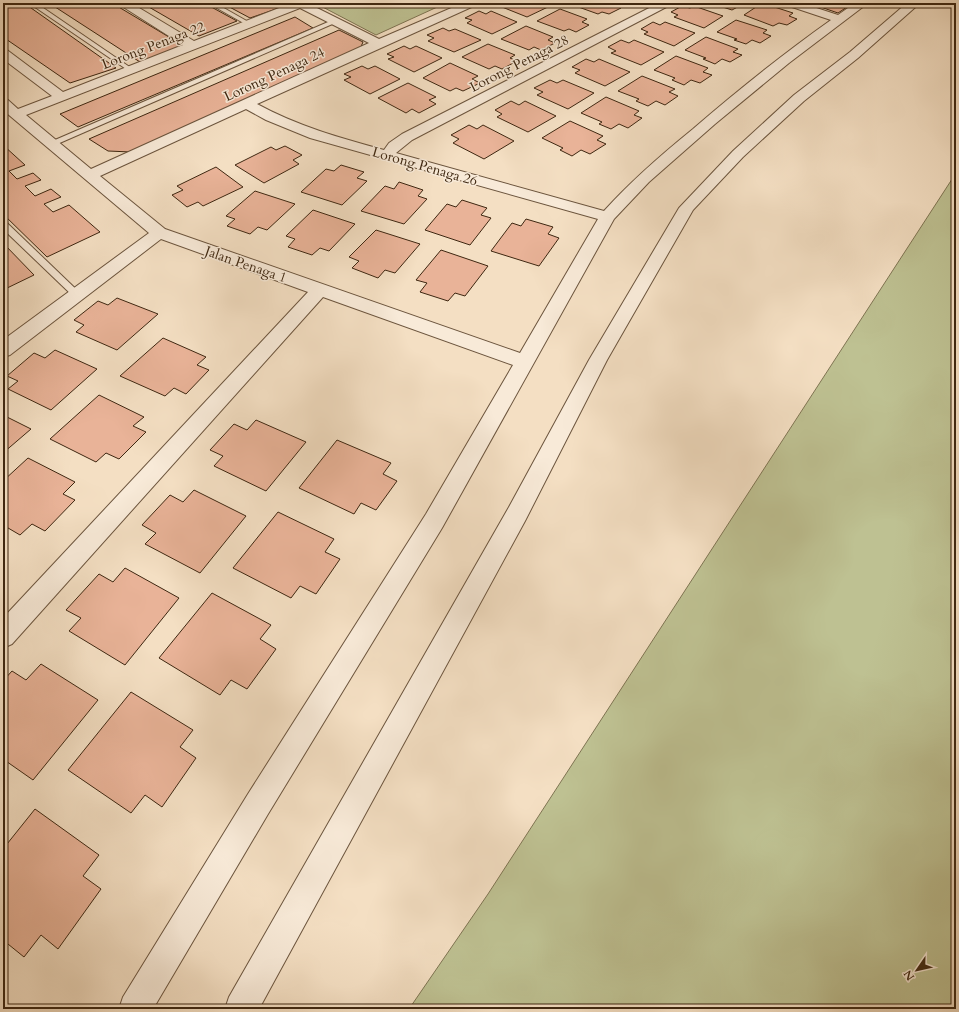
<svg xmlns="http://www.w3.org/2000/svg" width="959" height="1012" viewBox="0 0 959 1012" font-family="Cardo,serif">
<rect width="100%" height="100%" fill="#f4dfc3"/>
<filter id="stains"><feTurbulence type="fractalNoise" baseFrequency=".005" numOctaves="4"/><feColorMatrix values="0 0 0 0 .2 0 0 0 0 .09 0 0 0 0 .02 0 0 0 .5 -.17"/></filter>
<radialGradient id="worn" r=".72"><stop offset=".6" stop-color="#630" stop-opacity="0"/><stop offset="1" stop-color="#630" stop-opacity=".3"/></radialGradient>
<g fill="#bec192" stroke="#7e7452">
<polygon points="315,3 446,3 376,35"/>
<polygon points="956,173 956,1009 409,1009 488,894"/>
</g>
<g fill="#e9b398" stroke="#3e2711">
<polygon points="6,3 24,3 116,68 70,83 3,37 3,4"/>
<polygon points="49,3 112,3 184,46 140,62"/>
<polygon points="142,3 204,3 237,21 199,36"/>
<polygon points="222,3 282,3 282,7 250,18"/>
<polygon points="502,3 543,3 550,6 527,17 502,7 507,5"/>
<polygon points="573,3 618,3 614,5 621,8 609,14 602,12 598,14 570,4"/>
<polygon points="710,3 745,3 732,10"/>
<polygon points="762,3 793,13 789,16 797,19 787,25 779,23 773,26 744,15"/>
<polygon points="809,3 853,3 838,13"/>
<polygon points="682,6 690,8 694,6 723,16 704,28 674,17 678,15 671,12"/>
<polygon points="560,9 587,19 582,22 589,25 576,32 569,29 564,31 537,21"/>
<polygon points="479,11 486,14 491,11 517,22 492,34 467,23 472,20 465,18"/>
<polygon points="295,17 313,28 78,127 60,114"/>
<polygon points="736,20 767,30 763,33 771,36 760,43 752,40 746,44 734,40 737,39 717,32"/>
<polygon points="653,22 660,25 665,22 695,33 674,46 644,34 648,32 641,29"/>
<polygon points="526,26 553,37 548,40 555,43 541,50 534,47 529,50 501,39"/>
<polygon points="443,28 449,31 455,29 481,40 454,52 428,41 434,38 427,35"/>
<polygon points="339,30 363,42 360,49 131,152 108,151 89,139"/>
<polygon points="706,37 738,49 733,52 742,55 730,62 722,59 715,64 703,59 706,58 685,50"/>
<polygon points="621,40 629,43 634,40 664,52 641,65 611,53 616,51 608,47"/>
<polygon points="488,44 515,55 510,58 517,61 502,69 495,66 489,69 462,57"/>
<polygon points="404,46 410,49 416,46 442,58 414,72 388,59 394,57 387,54"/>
<polygon points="676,56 708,68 703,72 712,75 700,83 691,80 684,85 672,80 675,78 654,70"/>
<polygon points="586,59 594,62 599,59 630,72 605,86 575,73 580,70 572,67"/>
<polygon points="450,63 478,76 472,79 480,83 463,91 456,88 450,91 423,78"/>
<polygon points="362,66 368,69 375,66 400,79 370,94 344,80 351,77 344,74"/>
<polygon points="642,76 675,89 669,92 678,96 665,105 656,101 648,106 636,101 639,99 618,91"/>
<polygon points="550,80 557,83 563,80 594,93 568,109 537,95 543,92 534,88"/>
<polygon points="408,83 436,97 429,100 436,104 419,113 412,109 406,113 378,98"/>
<polygon points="606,97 639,111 634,115 642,118 628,128 619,124 611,129 599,124 602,122 581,113"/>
<polygon points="511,101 519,105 525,101 556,116 528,132 497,117 502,114 495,110"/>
<polygon points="570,121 603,136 597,140 606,144 590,154 581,150 572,156 560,150 563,148 542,138"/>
<polygon points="469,125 477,129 483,125 514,141 484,159 453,143 459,139 451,135"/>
<polygon points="3,145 25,165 9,171 17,179 33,173 41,180 25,186 35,196 51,189 61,197 44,204 53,212 69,205 100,232 47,257 3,214"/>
<polygon points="285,146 302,155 293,160 299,164 264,183 235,165 271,147 276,150"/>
<polygon points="341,165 364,172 357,178 367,181 342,205 301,192 326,169 334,171"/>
<polygon points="216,167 243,187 203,206 198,202 187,207 172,195 183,190 177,186"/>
<polygon points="399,182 423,190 418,196 427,199 404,224 361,211 385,186 394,189"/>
<polygon points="255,191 295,204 267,230 258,227 250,234 227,226 235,219 226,216"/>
<polygon points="462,200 487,208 481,215 491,218 470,245 425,230 447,204 456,207"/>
<polygon points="313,210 355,224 329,251 320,248 312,255 288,247 295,239 286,236"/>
<polygon points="526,219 553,227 548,234 559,238 539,266 491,251 512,223 521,226"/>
<polygon points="376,230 420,244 395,273 385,270 378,278 352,268 359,261 349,257"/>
<polygon points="3,243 34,275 3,290"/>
<polygon points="441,250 488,266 465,296 455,293 448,301 420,292 427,283 416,280"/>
<polygon points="117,298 158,314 117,350 76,332 84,325 74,320 98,301 108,305"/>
<polygon points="163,338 206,357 197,365 209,370 186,394 174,388 165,396 120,376"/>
<polygon points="55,350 97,369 51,410 8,389 18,381 7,376 34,353 45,358"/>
<polygon points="99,395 144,417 133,426 146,432 119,459 106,453 96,462 50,439"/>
<polygon points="3,415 31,429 3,453"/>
<polygon points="256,420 306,442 266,491 214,466 223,456 210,450 234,424 247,430"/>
<polygon points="337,440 391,463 383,474 397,481 376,510 361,503 354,514 299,488"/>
<polygon points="28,458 75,482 63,494 75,500 45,531 32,524 20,535 3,525 3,481"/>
<polygon points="194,490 246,516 200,573 145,544 156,533 142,525 170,495 183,502"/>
<polygon points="278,512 334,539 325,552 340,559 316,594 300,586 291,598 233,568"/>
<polygon points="125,568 179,598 125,665 69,631 81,618 66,610 99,574 113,582"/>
<polygon points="212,593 271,625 260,639 276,649 247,689 231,680 220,695 159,658"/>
<polygon points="41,664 98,700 33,780 3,759 3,681 12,671 26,680"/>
<polygon points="131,692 193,730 180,747 196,758 162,807 145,795 131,813 68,770"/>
<polygon points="35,809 99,855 83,876 101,889 58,949 41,935 24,957 3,940 3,849"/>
</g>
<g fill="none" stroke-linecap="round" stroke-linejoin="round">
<defs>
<g id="service">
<polygon points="29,3 36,3 134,70 129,71"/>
<polygon points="208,3 215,3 252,24 247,25"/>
<polygon points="335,19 338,21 337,22 55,145 48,143"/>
<polygon points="3,221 6,222 80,293 80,297 74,297 3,229"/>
</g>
<g id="minor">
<path d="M117,3H131L194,41L292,3H307L379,39L463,3H478L476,5L257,104C297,126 340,138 384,150L389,143L402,134L659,3H674L412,140L396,153L604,211C631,181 661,155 693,129C737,91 783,54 831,20L786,5L784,3H801L838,15L855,3H868L789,63L715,124L649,182L614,219L442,528L268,814L153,1009H119L123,997L248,794L426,514L513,365L323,297L12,644L3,648V618L308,292L161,239L10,355L3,357V340L149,233L3,110V99L8,100L18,109L52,96L3,59V49L7,50L63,92L183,45ZM300,8L369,43L91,169L26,115ZM246,109L266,120L310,138L598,219L520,353L165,229L100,176Z"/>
<polygon points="907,3 920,3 858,58 804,101 743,157 693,210 607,360 525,521 259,1009 225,1009 229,997 509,507 589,360 679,208 733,151 794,95 850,52"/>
</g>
</defs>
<use href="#service" stroke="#6c553e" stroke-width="2"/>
<use href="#minor" stroke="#6c553e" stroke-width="2"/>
<use href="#service" fill="#f8ead8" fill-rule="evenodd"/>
<use href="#minor" fill="#f8ead8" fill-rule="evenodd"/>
</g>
<g text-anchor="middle" stroke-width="3" stroke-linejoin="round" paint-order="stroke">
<g font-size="14" fill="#3e2711" stroke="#f8ead8">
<text transform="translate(153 45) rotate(-21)" y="5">Lorong Penaga 22</text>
<text transform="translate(519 63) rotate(-27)" y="5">Lorong Penaga 28</text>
<text transform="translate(274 74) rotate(-25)" y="5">Lorong Penaga 24</text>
<text transform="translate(425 166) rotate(16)" y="5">Lorong Penaga 26</text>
<text transform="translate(246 264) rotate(19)" y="5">Jalan Penaga 1</text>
</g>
</g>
<rect width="959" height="1012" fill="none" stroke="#f4dfc3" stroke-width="16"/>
<rect x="4" y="4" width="951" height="1004" fill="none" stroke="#3e2711" stroke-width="2"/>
<rect x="8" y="8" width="943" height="996" fill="none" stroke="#3e2711"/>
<g transform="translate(917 970) rotate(236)" stroke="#f8ead8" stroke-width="3" paint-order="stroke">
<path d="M0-3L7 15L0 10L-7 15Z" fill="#3e2711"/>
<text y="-6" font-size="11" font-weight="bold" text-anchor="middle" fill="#3e2711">N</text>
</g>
<rect width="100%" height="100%" filter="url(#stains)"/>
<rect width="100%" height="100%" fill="url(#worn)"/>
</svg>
